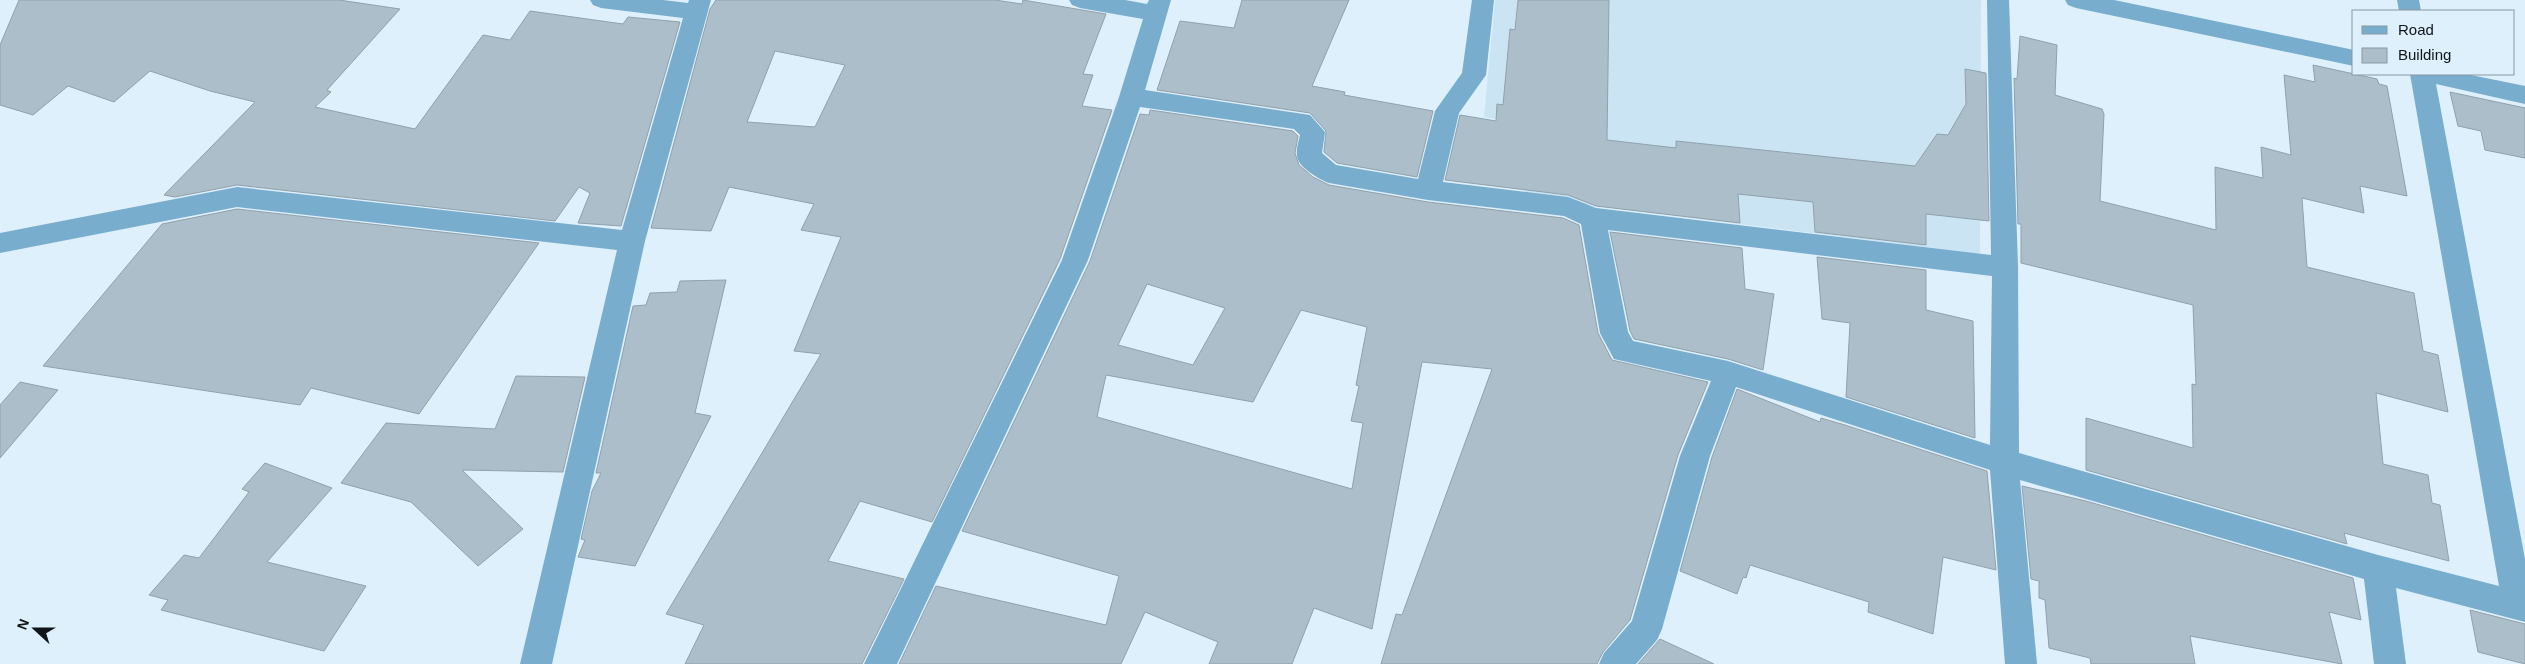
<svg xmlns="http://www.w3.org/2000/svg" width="2525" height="664" viewBox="0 0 2525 664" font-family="Helvetica,sans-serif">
<rect width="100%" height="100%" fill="#ddf0fb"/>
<polygon fill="#cae4f4" points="1495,0 1981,0 1980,254 1524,197 1528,145 1512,122 1484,117"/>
<g fill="#acbec9" stroke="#90a1ac" fill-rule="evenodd">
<polygon points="19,0 339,0 400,9 327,90 331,92 315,107 415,129 483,35 510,40 530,11 623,24 628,17 680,22 621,226 578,223 590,193 579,187 555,221 237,185 175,197 164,195 255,102 210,91 150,71 114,102 68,86 33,115 0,105 0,45"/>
<path d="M716,0H995L1022,4L1023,0L1106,14L1083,74L1093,75L1082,106L1112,110L1060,259L932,522L860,501L828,561L904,579L862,664H685L704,625L666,614L821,354L794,351L841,237L801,230L814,204L729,187L711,231L651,228L710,9ZM775,51L845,65L815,127L747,122Z"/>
<polygon points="1242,0 1349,0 1312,86 1345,92 1344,95 1433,111 1417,177 1337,163 1324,152 1326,131 1310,113 1157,90 1180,21 1234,28"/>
<polygon points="1518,0 1609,0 1607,140 1676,148 1676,141 1915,166 1937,134 1948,135 1966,104 1965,69 1986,73 1989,221 1926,214 1926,245 1815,232 1813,202 1738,194 1740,223 1596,206 1568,195 1445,180 1460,115 1496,121 1497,104 1503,105 1510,29 1515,30"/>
<polygon points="2020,36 2057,45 2055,95 2102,109 2104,114 2100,201 2216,230 2215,167 2263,178 2261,147 2291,155 2284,75 2315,82 2313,65 2377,79 2379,84 2387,86 2407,196 2360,186 2364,213 2302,198 2307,267 2414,293 2423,351 2438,355 2448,412 2376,393 2383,464 2428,475 2432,503 2440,505 2449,561 2344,533 2347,544 2086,470 2086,418 2193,448 2192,384 2196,385 2193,305 2021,263 2021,224 2018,224 2014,78 2017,79"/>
<polygon points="2450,92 2525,108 2525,158 2485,150 2481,131 2458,126"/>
<path d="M1150,110L1293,131L1298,136L1295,153L1299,165L1313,177L1329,185L1428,202L1563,218L1579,225L1598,333L1612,360L1708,382L1678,455L1630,620L1603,652L1597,664H1381L1396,614L1402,615L1492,369L1422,362L1372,629L1314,608L1292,664H1209L1218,642L1145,612L1121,664H899L936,586L1106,625L1119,576L962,531L1090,261L1140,114L1149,115ZM1147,284L1225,308L1193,365L1118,345ZM1301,310L1367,327L1356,385L1359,386L1351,421L1363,423L1352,489L1097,417L1106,375L1253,402Z"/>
<polygon points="237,209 539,243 419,414 311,388 300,405 43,366 162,224"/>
<polygon points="1610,232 1742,248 1745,289 1774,294 1763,370 1728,359 1634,339 1630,331"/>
<polygon points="1817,257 1926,270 1926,310 1973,321 1975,438 1846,397 1850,323 1822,319"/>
<polygon points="726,280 695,413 711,416 635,566 578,557 585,540 581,539 592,491 601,473 596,473 633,306 646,305 650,293 677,292 680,281"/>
<polygon points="516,376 585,377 563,472 462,470 523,529 478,566 411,502 341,483 386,423 495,429"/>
<polygon points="20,382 58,390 0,458 0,405"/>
<polygon points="1737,389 1820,422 1821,418 1845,425 1987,471 1996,570 1943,557 1933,634 1868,612 1869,602 1750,565 1746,578 1743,577 1737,594 1680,571 1712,457"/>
<polygon points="265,463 332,488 267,562 366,586 324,651 161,610 168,600 149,595 184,555 199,558 249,492 242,489"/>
<polygon points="2022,486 2086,501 2353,578 2361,620 2329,612 2342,664 2190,636 2195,664 2091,664 2090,658 2049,648 2045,600 2039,598 2039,581 2031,579"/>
<polygon points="2470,610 2525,624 2525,664 2478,652"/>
<polygon points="1660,639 1714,664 1638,664"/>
</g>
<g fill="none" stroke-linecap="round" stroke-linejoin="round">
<g fill="#78adcd" fill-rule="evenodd">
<polygon points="590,0 663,0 688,3 689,0 711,0 645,241 552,664 520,664 617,250 237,207 0,253 0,233 237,187 622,230 683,18 601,8 593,5"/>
<path d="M1069,0H1125L1147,4L1149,0H1171L1145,90L1310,115L1325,132L1322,153L1336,165L1418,179L1435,111L1462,73L1472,0H1494L1486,75L1459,113L1443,182L1568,197L1596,208L1991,255L1987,0H2009L2018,267L2019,453L2378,555L2499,586L2410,74H2466L2525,86V104L2436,84L2525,559V622L2396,588L2406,664H2374L2364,579L2020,480L2037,664H2005L1990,470L1736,387L1710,456L1662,629L1657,640L1636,664H1599L1604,653L1632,621L1680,456L1711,381L1614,359L1600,333L1581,224L1564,216L1428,200L1329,183C1319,179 1297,167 1297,155C1296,148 1299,141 1300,135L1294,129L1140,107L1088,260L897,664H864L1062,260L1119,97L1143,19L1080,8L1072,5ZM1608,230L1992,276L1990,445L1728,361L1633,341L1628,332Z"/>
<polygon points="2065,0 2114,0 2354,50 2354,66 2076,8 2068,5"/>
<polygon points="2397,0 2419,0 2421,11 2399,11"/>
</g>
</g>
<rect x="2352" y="10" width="162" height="65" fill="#ddf0fb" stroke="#8b98a1"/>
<rect x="2362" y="26" width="25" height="8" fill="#78adcd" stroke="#8b98a1"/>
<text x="2398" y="35" font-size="15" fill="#0f1519">Road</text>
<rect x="2362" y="48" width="25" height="15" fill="#acbec9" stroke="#8b98a1"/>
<text x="2398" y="60" font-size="15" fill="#0f1519">Building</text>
<g transform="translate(35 629) rotate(291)" stroke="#ddf0fb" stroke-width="4" paint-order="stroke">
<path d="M0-4L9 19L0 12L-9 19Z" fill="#0f1519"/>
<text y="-8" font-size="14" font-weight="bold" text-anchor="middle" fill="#0f1519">N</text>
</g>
</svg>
